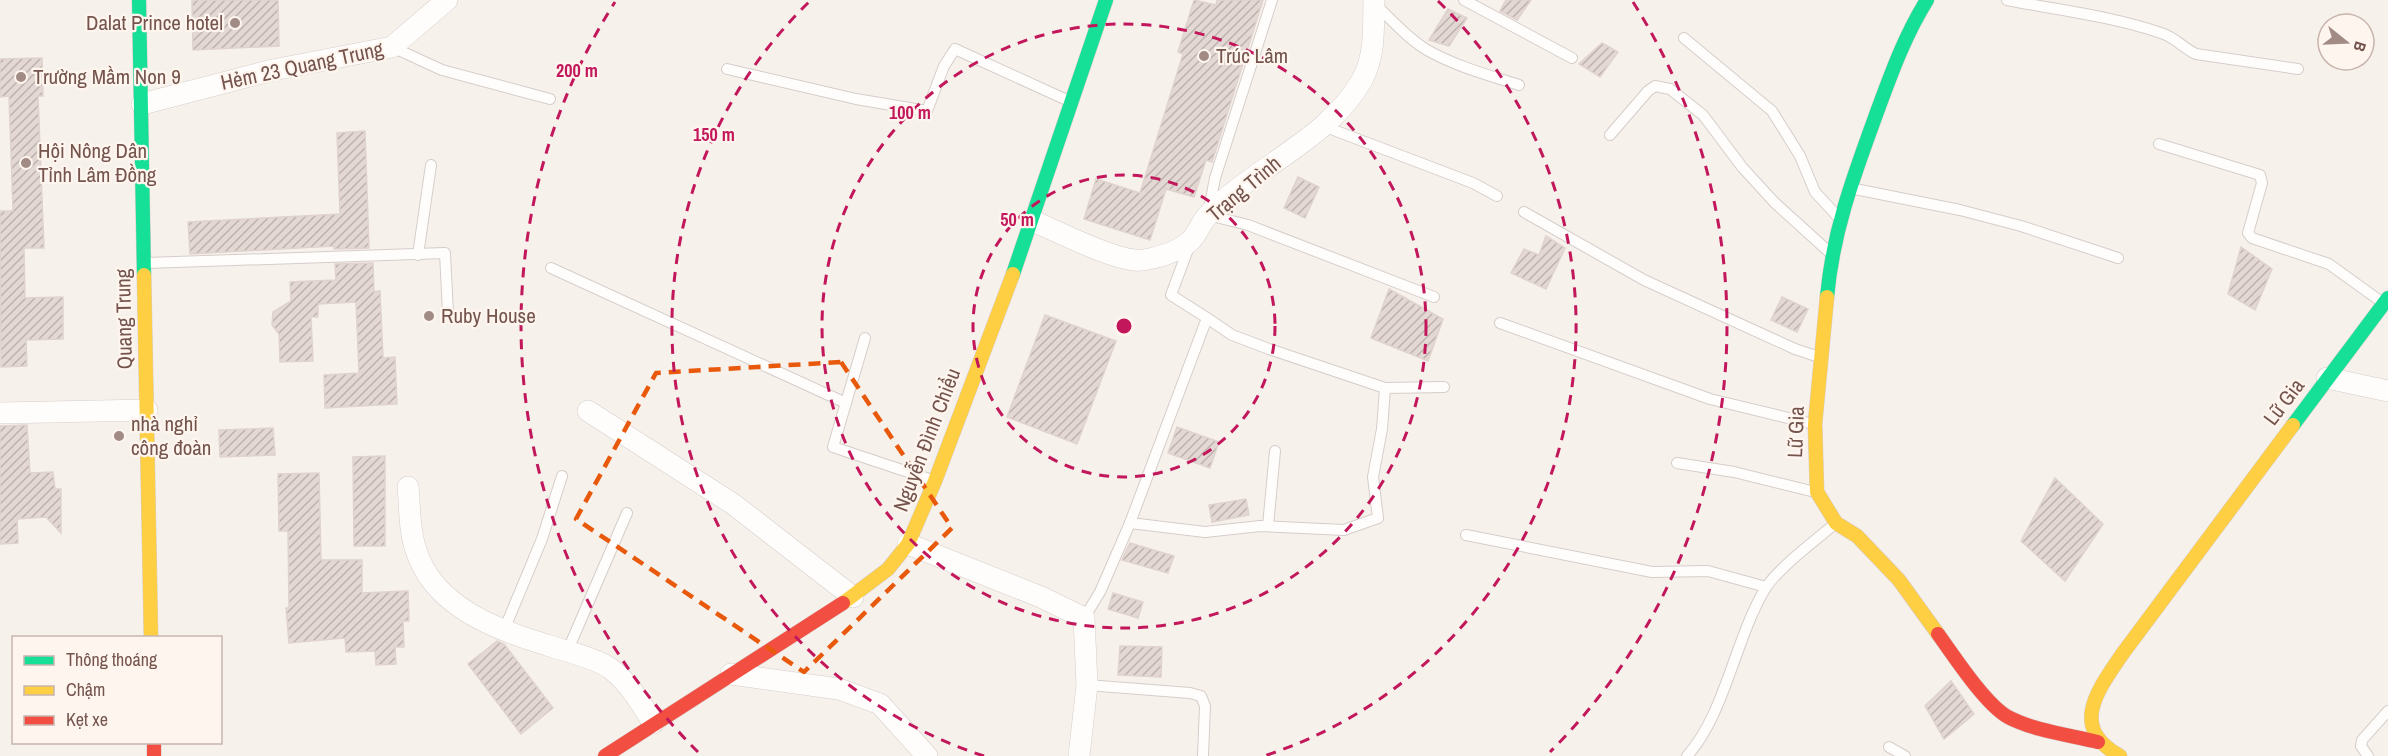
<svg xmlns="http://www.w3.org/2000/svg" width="2388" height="756" viewBox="0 0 2388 756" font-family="'Archivo Narrow',sans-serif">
<defs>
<pattern id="building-hatch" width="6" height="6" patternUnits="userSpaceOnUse" patternTransform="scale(1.5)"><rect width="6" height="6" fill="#e3d8d4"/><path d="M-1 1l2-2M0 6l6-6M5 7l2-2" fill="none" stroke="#bdb2ae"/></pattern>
</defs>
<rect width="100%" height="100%" fill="#f7f1ec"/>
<g fill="url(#building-hatch)" stroke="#e0d3ce" stroke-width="1.5">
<polygon points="192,0 278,0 279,46 193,50"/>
<polygon points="1194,0 1216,5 1217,0 1263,0 1212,162 1206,160 1194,197 1166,189 1150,240 1084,219 1096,179 1140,193 1183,54 1178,52"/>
<polygon points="1506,0 1531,0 1517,20 1500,11"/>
<polygon points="1448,9 1467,18 1449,46 1429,40"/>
<polygon points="1602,43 1618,52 1600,77 1579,64"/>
<polygon points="42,58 43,96 38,96 44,248 24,248 25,298 63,297 63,339 26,340 27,366 1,367 0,211 13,211 9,96 0,97 0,59"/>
<polygon points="365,131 369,248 334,249 334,246 190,254 188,222 340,214 337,133"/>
<polygon points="1298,177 1319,187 1305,218 1284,208"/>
<polygon points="1546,236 1565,248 1546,289 1511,273 1524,249 1539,255"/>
<polygon points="2241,247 2272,269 2255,310 2228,294"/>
<polygon points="373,263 374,292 380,291 383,358 395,357 397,404 325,408 324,375 359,373 356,302 318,304 318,317 311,317 313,361 280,362 279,334 272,325 273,312 291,301 290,282 336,280 335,264"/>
<polygon points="1389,289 1443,319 1428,361 1371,338"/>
<polygon points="1782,297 1808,309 1797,332 1771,320"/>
<polygon points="1045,315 1116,341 1077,444 1007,417"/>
<polygon points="27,425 30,473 53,472 55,489 61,489 61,533 46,517 17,519 18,543 0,544 0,426"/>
<polygon points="1177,427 1219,442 1210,468 1168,453"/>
<polygon points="273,428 275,455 220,457 219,430"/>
<polygon points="385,456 385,546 354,546 353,457"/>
<polygon points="319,473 321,560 362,560 362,593 408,591 409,621 403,621 404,647 395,647 396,664 376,665 375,651 346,652 345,638 289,643 286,608 289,608 288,531 279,531 278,474"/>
<polygon points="2055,478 2103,524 2065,581 2021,541"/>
<polygon points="1246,499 1249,515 1212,522 1209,505"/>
<polygon points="1130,543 1174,556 1168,573 1122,560"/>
<polygon points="1113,593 1143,602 1138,618 1108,609"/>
<polygon points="497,641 504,644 553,708 521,734 468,664"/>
<polygon points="1120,646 1162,647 1161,677 1118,675"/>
<polygon points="1951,681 1974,714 1944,739 1925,706"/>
</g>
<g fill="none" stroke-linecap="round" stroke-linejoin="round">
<defs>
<g id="lane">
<polyline points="1272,0 1215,178 1208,215 1248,225 1434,297"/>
<polyline points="1464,0 1572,58"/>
<path d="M2007,0C2057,10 2112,16 2161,33C2175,37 2183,48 2196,54L2298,69"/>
<path d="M1374,3C1391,19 1407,38 1427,50C1455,66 1488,75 1519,85"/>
<polyline points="1684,38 1772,111 1800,156 1815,192 1838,217"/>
<polyline points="392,47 442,70 550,99"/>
<polyline points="727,69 856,99 927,111 944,66 955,49 1069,101"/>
<polyline points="1323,126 1473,183 1497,196"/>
<polyline points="1610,135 1648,91 1655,86 1670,89 1703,115 1742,167 1774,202 1828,251"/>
<polyline points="2159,144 2260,175 2262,183 2248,233 2252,238 2329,264 2383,303"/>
<polyline points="1850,188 1960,210 2021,226 2118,258"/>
<polyline points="1524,212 1644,280 1795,349 1819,357"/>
<polyline points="418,255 431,165"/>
<polyline points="146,263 445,253 448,313"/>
<polyline points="551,268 846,403"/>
<polyline points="1207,318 1232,335 1269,349 1385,388 1444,387"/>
<polyline points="1500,323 1710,399 1813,424"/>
<polyline points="865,338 833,447 932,480"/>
<polyline points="1677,463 1734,472 1815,492"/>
<polyline points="1130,523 1205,532 1260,526 1344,530 1378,518 1373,477 1382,429 1385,388"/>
<polyline points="1268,526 1275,451"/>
<polyline points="1466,535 1652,572 1708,571 1766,587"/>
<polyline points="1084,618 1100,592 1130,523 1207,318 1171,295 1190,244"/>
<polyline points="504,630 542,539 562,476"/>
<polyline points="567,652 627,513"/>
<polyline points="1087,685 1190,693 1201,696 1205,706 1203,756"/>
<polyline points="1889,747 1905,756"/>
<path d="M1687,756C1725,714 1735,639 1765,589C1777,569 1817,539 1836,523"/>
<polyline points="2368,756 2361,746 2362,740 2388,711"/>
</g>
<g id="street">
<polyline points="142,104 273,70 392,47 447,0"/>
<path d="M1033,221C1057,231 1120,264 1144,260C1160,257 1178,252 1190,241C1198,234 1201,222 1208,215C1254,167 1329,139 1362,80C1376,54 1373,28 1374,0"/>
<polyline points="2327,378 2388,391"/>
<polyline points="588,411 733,504 853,597"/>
<polyline points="0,413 147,410"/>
<path d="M408,487C410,507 409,531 416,550C433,606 496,630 547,645C564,651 597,658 611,669C629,683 641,703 653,723"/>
<polyline points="908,544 1041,597 1084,618 1087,685 1079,756"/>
<polyline points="731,674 839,689 880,704 927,756"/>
</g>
<g id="fast">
<polyline points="139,0 144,275"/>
<polyline points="1013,274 1106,0"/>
<path d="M1827,297C1833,230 1854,175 1877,112C1891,74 1905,35 1927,0"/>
<polyline points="2293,425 2388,298"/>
</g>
<g id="slow">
<polyline points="144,275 151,638"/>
<polyline points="1827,297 1815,424 1817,492 1836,523 1857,536 1899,580 1938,634"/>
<polyline points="843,603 888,569 908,544 935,481 1013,274"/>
<path d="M2120,756C2068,727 2098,690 2123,653L2293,425"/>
</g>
<g id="jam">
<path d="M1938,634C1954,656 1985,704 2008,717C2035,731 2069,735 2098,742"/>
<polyline points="154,742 154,756"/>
<polyline points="605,756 843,603"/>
</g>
</defs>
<use href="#lane" stroke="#d6cdc9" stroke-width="12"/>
<use href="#street" stroke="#d6cdc9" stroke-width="22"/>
<use href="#fast" stroke="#d6ccc8" stroke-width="15"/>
<use href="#slow" stroke="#d6ccc8" stroke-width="15"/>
<use href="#jam" stroke="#d6ccc8" stroke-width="15"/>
<use href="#lane" stroke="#fefdfc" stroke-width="10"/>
<use href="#street" stroke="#fefdfc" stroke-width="21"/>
<use href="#fast" stroke="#16e098" stroke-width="14"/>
<use href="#slow" stroke="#ffcf43" stroke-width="14"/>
<use href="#jam" stroke="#f24e42" stroke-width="14"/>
</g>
<path fill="none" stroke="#e8590c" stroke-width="4.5" stroke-dasharray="12 8" stroke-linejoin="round" d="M841,362L952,528L804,672L576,519L656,373Z"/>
<g fill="none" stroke="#c2185b" stroke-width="3" stroke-dasharray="10 8">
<circle cx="1124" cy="326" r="151"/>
<circle cx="1124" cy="326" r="302"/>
<path d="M984 756A452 452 0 0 1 810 1M1438 1A452 452 0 0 1 1264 756"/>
<path d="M698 752A603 603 0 0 1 615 2M1633 2A603 603 0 0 1 1550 752"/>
</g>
<g fill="#a28b85" stroke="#fef5ee" stroke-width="2">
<circle cx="235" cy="23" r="6"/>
<circle cx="1204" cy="56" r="6"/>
<circle cx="21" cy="77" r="6"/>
<circle cx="26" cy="163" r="6"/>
<circle cx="429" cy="316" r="6"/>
<circle cx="119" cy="436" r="6"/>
</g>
<g text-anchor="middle" stroke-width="4.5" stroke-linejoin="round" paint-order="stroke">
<g font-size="21" fill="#74544d" stroke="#fef5ee" text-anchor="start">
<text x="223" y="30" text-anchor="end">Dalat Prince hotel</text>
<text x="1216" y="63">Trúc Lâm</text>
<text x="33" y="84">Trường Mầm Non 9</text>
<text x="38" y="158">Hội Nông Dân<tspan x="38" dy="24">Tỉnh Lâm Đồng</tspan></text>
<text x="441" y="323">Ruby House</text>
<text x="131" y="431">nhà nghỉ<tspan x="131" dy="24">công đoàn</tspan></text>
</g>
<g font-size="21" fill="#74544d" stroke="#fef5ee">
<text transform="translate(302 66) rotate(-12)" y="7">Hẻm 23 Quang Trung</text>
<text transform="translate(1244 189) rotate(-40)" y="7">Trạng Trình</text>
<text transform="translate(124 319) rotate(-91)" y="7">Quang Trung</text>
<text transform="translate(2284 402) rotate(-53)" y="7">Lữ Gia</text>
<text transform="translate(1796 432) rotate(-88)" y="7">Lữ Gia</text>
<text transform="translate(927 440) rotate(-69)" y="7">Nguyễn Đình Chiểu</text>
</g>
</g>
<circle cx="1124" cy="326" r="9" fill="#c2185b" stroke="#fef5ee" stroke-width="3"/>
<g font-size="18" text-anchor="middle" font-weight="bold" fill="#c2185b" stroke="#fef5ee" stroke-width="4.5" stroke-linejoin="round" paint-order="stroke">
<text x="577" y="77">200 m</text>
<text x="910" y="119">100 m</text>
<text x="714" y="141">150 m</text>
<text x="1017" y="226">50 m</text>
</g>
<rect x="12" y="636" width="210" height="108" fill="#fef5ee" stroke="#c7b5ae" stroke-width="1.5"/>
<rect x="24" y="656" width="30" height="9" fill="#16e098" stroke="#c7b5ae" stroke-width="1.5"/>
<text x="66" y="666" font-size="18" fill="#74544d">Thông thoáng</text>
<rect x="24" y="686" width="30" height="9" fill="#ffcf43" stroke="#c7b5ae" stroke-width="1.5"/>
<text x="66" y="696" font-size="18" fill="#74544d">Chậm</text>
<rect x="24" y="716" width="30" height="9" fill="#f24e42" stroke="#c7b5ae" stroke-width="1.5"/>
<text x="66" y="726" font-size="18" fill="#74544d">Kẹt xe</text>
<g transform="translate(2346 42) rotate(108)"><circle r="28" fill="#fef5ee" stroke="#c7b5ae" stroke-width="1.5"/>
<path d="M0-4.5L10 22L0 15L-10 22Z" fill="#a28b85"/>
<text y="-9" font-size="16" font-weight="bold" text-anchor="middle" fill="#74544d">B</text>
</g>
</svg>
